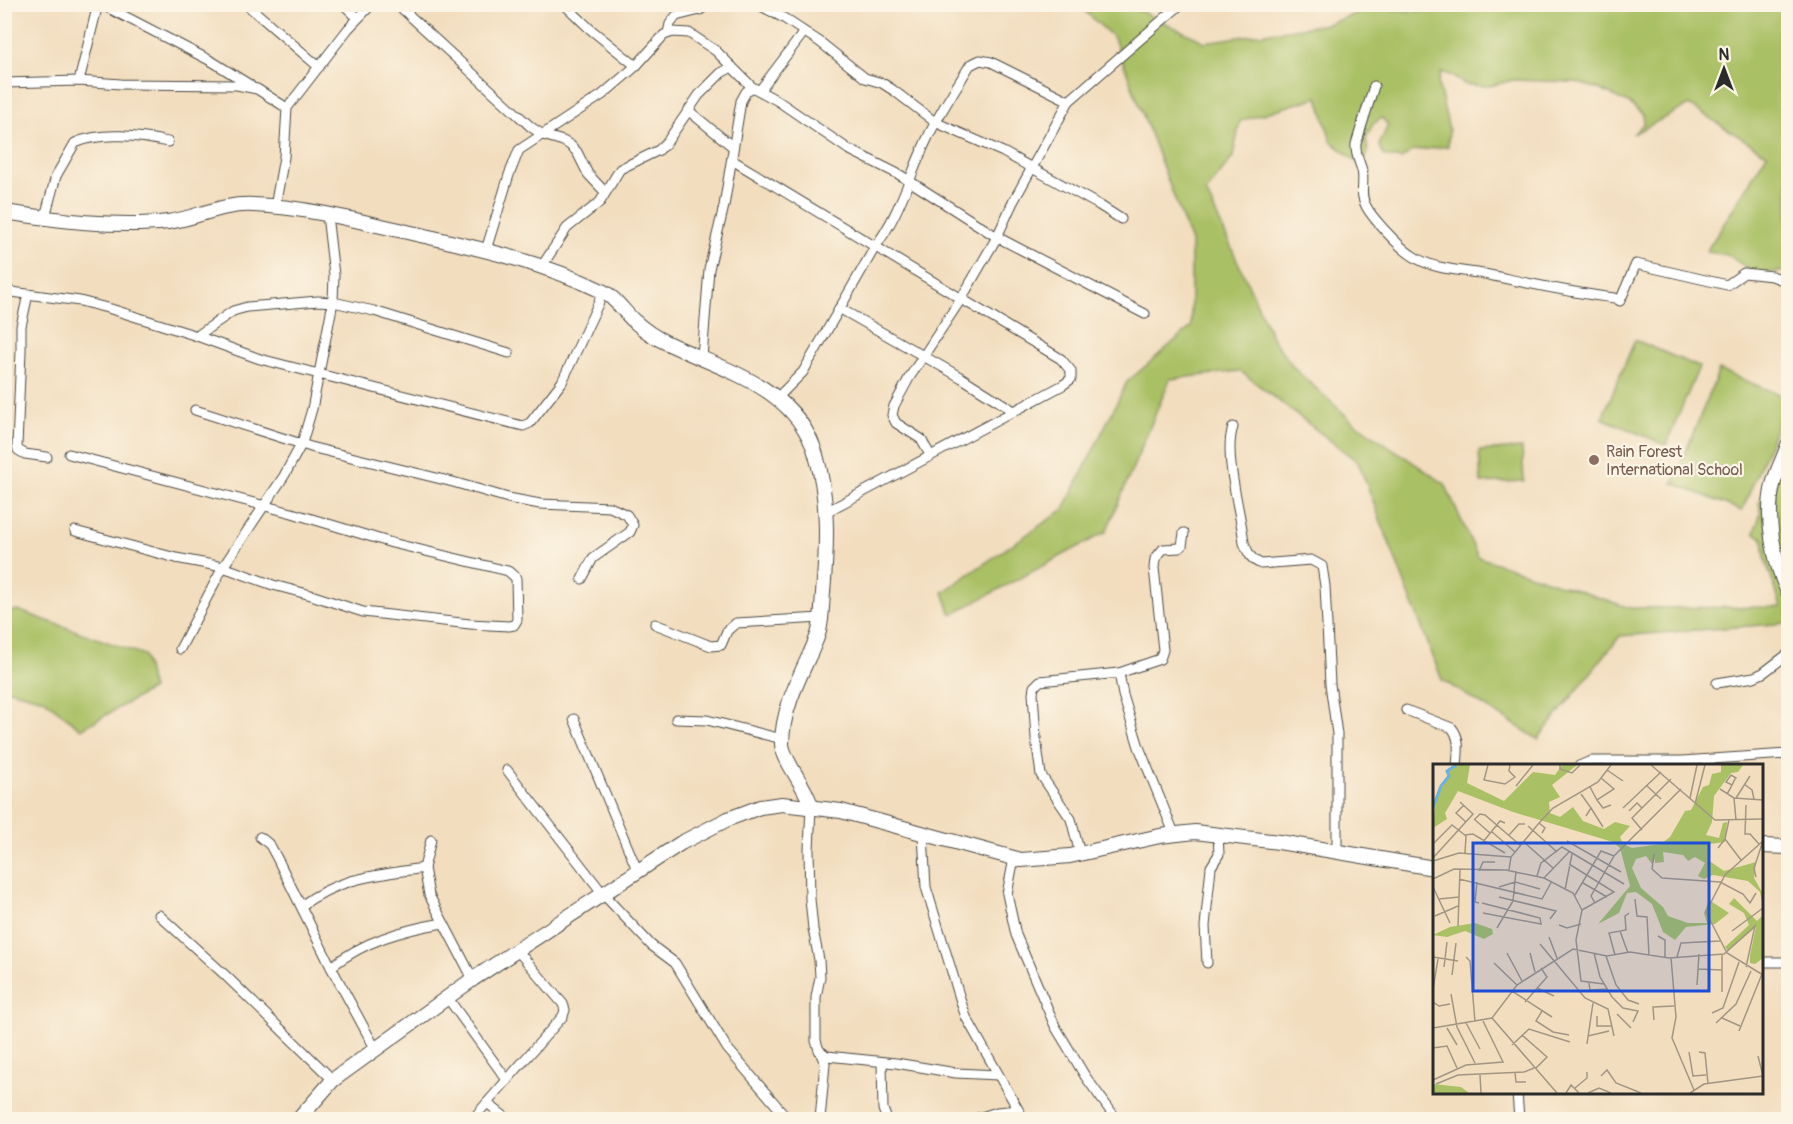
<svg xmlns="http://www.w3.org/2000/svg" width="1793" height="1124" viewBox="0 0 1793 1124" font-family="Pangolin,sans-serif">
<rect width="100%" height="100%" fill="#fcf5e5"/>
<filter id="ink" filterUnits="userSpaceOnUse"><feTurbulence type="fractalNoise" baseFrequency=".0167" numOctaves="2"/><feDisplacementMap in="SourceGraphic" scale="12" xChannelSelector="R" yChannelSelector="G"/><feConvolveMatrix kernelMatrix="1 2 1 2 8 2 1 2 1" color-interpolation-filters="sRGB"/></filter>
<filter id="wash" filterUnits="userSpaceOnUse"><feTurbulence type="fractalNoise" baseFrequency=".008" numOctaves="4" result="noise"/><feDisplacementMap in="SourceGraphic" scale="24" xChannelSelector="R" yChannelSelector="G"/><feGaussianBlur stdDeviation="1.35" result="paint"/><feColorMatrix in="noise" values="0 0 0 0 0 0 0 0 0 0 0 0 0 0 0 0 0 1.4 0 .05"/><feComposite in="paint" operator="in"/></filter>
<g filter="url(#wash)">
<rect width="100%" height="100%" fill="#f2ddbe"/>
<g fill="#aac065" stroke="#6a7648" stroke-width="1.5">
<polygon points="1435,4 1788,5 1788,91 1783,133 1788,144 1788,271 1755,274 1728,255 1706,252 1767,154 1689,105 1633,134 1644,123 1643,115 1630,104 1599,89 1575,82 1513,80 1490,86 1466,85 1450,75 1441,72 1438,83 1449,129 1448,146 1413,151 1401,159 1384,156 1379,145 1388,125 1382,118 1373,124 1366,138 1368,152 1361,169 1358,163 1331,141 1318,97 1240,121 1233,157 1206,192 1274,341 1296,370 1352,421 1445,484 1478,557 1630,608 1781,607 1765,558 1763,538 1754,533 1761,513 1759,503 1788,436 1788,623 1620,636 1538,739 1442,680 1358,462 1240,371 1170,379 1106,532 951,615 943,592 1064,509 1127,382 1191,327 1191,242 1114,38 1078,5 1135,5 1138,10 1205,42 1327,24 1372,8 1424,12"/>
<polygon points="1635,340 1699,367 1666,445 1602,418"/>
<polygon points="1719,370 1788,398 1742,511 1673,483"/>
<polygon points="1522,448 1524,481 1481,483 1479,451"/>
<polygon points="17,610 144,655 152,689 81,729 44,699 5,689 5,613"/>
</g>
</g>
<g filter="url(#ink)">
<g fill="none" stroke-linecap="round" stroke-linejoin="round">
<defs>
<g id="street">
<polyline points="101,4 213,62 250,85"/>
<polyline points="246,4 319,67"/>
<polyline points="343,4 358,18"/>
<polyline points="397,4 531,127 543,135 563,141 570,145 577,152 588,174 605,192"/>
<polyline points="564,4 589,28 636,66"/>
<polyline points="757,4 782,17 820,42 865,78 882,83 893,90 935,122 1003,152 1099,205 1121,219"/>
<polyline points="668,33 670,24 676,16 700,10 708,4"/>
<polyline points="79,81 98,4"/>
<polyline points="4,83 79,81 121,84 237,85 257,89 287,108"/>
<path d="M1374,86L1356,144C1355,154 1359,160 1362,170C1365,183 1359,194 1366,206C1372,218 1401,249 1413,256C1433,270 1461,270 1484,274C1528,283 1570,293 1615,298L1620,301L1636,264L1727,285L1744,273L1772,276L1788,282"/>
<polyline points="760,90 804,32"/>
<polyline points="689,111 733,147"/>
<polyline points="732,160 1061,359 1071,371 1071,379 1063,385 826,512"/>
<polyline points="275,207 284,157 287,108 348,29 372,4"/>
<path d="M45,217L56,176L75,143C101,131 141,136 168,142"/>
<polyline points="486,250 509,175 519,150 602,95 636,66 664,35 673,32 689,33 716,51 752,87 778,101 848,149 900,175 997,237 1145,314"/>
<polyline points="542,266 567,228 600,202 620,169 659,150 667,142 699,95 721,73 732,67"/>
<polyline points="4,291 80,301 111,309 197,336 260,359 523,426 530,423 562,382 599,302 602,291"/>
<polyline points="28,294 21,326 21,351 17,446 18,450 25,454 47,457"/>
<polyline points="839,308 962,378 1014,411"/>
<polyline points="197,336 233,311 247,307 318,301 333,302 374,311 509,353"/>
<polyline points="702,358 709,269 724,206 741,101 746,92 752,87"/>
<path d="M776,399L803,372L875,247C900,214 910,174 928,137C940,112 956,88 970,65L980,60L991,62L1069,101"/>
<polyline points="195,410 314,448 453,482 508,498 540,504 610,507 627,515 633,525 630,532 593,558 582,579"/>
<path d="M1233,427C1223,455 1241,512 1244,543C1248,553 1251,560 1261,564L1311,560L1322,566L1325,586L1330,684L1337,734V851"/>
<polyline points="69,454 292,513 392,543 508,571 516,578 517,620 514,625 509,626 470,624 363,612 311,595 273,585 223,567 176,558 75,531"/>
<polyline points="930,455 921,439 896,423 892,415 894,406 909,378 961,299 997,237 1013,202 1069,101 1181,4"/>
<polyline points="655,624 711,646 721,645 727,631 736,623 821,618"/>
<polyline points="180,649 223,567 284,476 302,443 312,409 333,302 334,275 327,215"/>
<polyline points="1119,673 1123,695 1139,747 1174,833"/>
<polyline points="1717,683 1754,677 1763,673 1788,654"/>
<path d="M1406,710L1452,728C1461,739 1458,752 1457,766"/>
<polyline points="574,719 638,872"/>
<polyline points="676,719 707,720 782,739"/>
<polyline points="1579,766 1591,761 1682,761 1788,754"/>
<polyline points="507,770 604,895 651,945 675,963 727,1048 789,1120"/>
<polyline points="811,806 809,850 810,899 813,929 819,960 820,977 816,997 816,1041 819,1050 827,1056 896,1063 956,1073 998,1075"/>
<polyline points="923,835 926,887 962,1005 966,1017 1024,1120"/>
<polyline points="260,837 270,845 278,860 331,967 375,1048"/>
<polyline points="431,840 424,868 429,895 473,979"/>
<polyline points="1080,854 1071,819 1041,775 1036,738 1033,693 1034,687 1040,681 1119,673 1160,659 1163,650 1154,568 1155,559 1163,549 1179,548 1182,546 1184,533"/>
<polyline points="1014,858 1007,894 1016,935 1055,1026 1085,1076 1117,1120"/>
<path d="M301,906C340,877 377,875 424,868"/>
<polyline points="159,915 225,975 333,1080"/>
<polyline points="1762,962 1788,962"/>
<polyline points="1207,963 1205,926 1211,867 1219,854 1218,834"/>
<path d="M331,967C364,941 402,930 443,923"/>
<polyline points="447,997 507,1080"/>
<polyline points="820,1052 825,1063 820,1120"/>
<polyline points="882,1062 883,1109 887,1120"/>
<polyline points="1517,1092 1519,1120"/>
<polyline points="487,1103 509,1120"/>
<polyline points="472,1120 563,1016 565,1010 563,1004 517,950"/>
<polyline points="972,1120 997,1112 1018,1110"/>
</g>
<g id="secondary">
<path d="M4,212C57,220 115,228 168,222C198,218 221,203 254,205C303,207 356,220 403,231C472,247 538,260 602,291C615,297 624,312 634,321C643,329 654,337 665,342C722,370 796,386 816,455C829,500 827,547 823,593C822,605 822,619 819,631C817,639 813,647 810,654C797,682 782,712 782,744C783,761 806,786 811,806"/>
<path d="M1788,445C1784,458 1776,472 1773,485C1765,519 1774,561 1788,592"/>
<polyline points="1762,846 1788,847"/>
<polyline points="298,1120 333,1080 473,979 681,843 728,819 760,807 782,804 841,811 1021,860 1070,856 1160,836 1195,832 1279,842 1434,868"/>
</g>
</defs>
<use href="#street" stroke="#494641" stroke-width="11"/>
<use href="#secondary" stroke="#494641" stroke-width="16"/>
<use href="#street" stroke="#fff" stroke-width="9"/>
<use href="#secondary" stroke="#fff" stroke-width="14"/>
</g>
</g>
<circle fill="#8d6e63" stroke="#fcf5e5" stroke-width="2" cx="1594" cy="460" r="6"/>
<g text-anchor="middle" stroke-width="4.5" stroke-linejoin="round" paint-order="stroke">
<g font-size="16" fill="#785e54" stroke="#fcf5e5" text-anchor="start">
<text x="1606" y="457">Rain Forest<tspan x="1606" dy="18">International School</tspan></text>
</g>
</g>
<g transform="translate(1433 764)">
<rect width="330" height="330" fill="#f2ddbe"/>
<path d="M23,1H37L34,19L71,37L100,8L122,11L129,1H144L119,21L127,33L116,38L117,49L127,53L140,43L150,57L171,65L182,58L197,62L187,73L190,80L199,84L228,80L237,73L252,47L258,46L270,23L276,21L279,10L288,8V1H310L305,8L298,9L281,32L279,58L273,71L286,74L290,59L294,58L292,78L277,80L275,96L291,107L323,98L321,114L330,130V143L327,128L315,117L280,111L271,115L265,112L272,99L262,93L255,97L250,91L230,88L231,98L222,99V95L219,100L213,92L203,95L199,104L208,124L230,143L235,152L255,159H274L271,149L276,136L296,149L282,160L253,163L242,176L230,168L219,140L203,128L194,129L186,149L165,160L197,122L187,84L180,78L80,48L25,27L12,49L14,55L0,64L3,33L16,12L14,7ZM301,134L324,157L330,151V194L322,200L317,199V191L323,163L295,187L292,183L316,161L311,149L296,140ZM42,159L59,165L60,170L51,175L32,167L14,173L0,171L17,163ZM0,320L28,323L36,329H0Z" fill="#aac065"/>
<path fill="none" stroke="#69b2e1" stroke-width="3" d="M0,43L8,22L16,12L14,7L23,1"/>
<path fill="none" stroke="#a29683" stroke-width="1.5" d="M55,1L51,16L72,20L82,13L76,7L77,1M127,1V5L139,9L147,1M218,1L282,56L330,55M174,6L190,17M311,20L319,26L321,35M213,21L228,35M83,22L100,1M157,23L164,36L181,25L168,14M287,25L301,34L330,36M148,30L158,44L153,52M294,30L297,25L302,15L303,14L298,11L293,18L299,21M257,34L264,1M301,34L303,56M303,34L317,12M164,36L170,44L178,41M262,40L272,1M31,41L23,49L33,58M313,41L312,70H317L326,80M158,44L170,63M190,44L228,8M196,47L204,39L209,44M41,55L57,69M42,55L47,50L52,51L87,81M106,59L120,44L165,18L178,1M95,62L124,88M209,66L199,54L238,15M58,67L82,88M32,71L40,70L72,89M76,71L86,60H92M292,75L308,96M134,77L188,108M330,77L292,111L273,148L294,189L330,211M50,78L67,57L72,59M91,78L120,104M0,80L19,61L33,72L32,89M285,84L292,75L296,56M221,90L219,105L229,114L287,118L310,130L317,139L323,129M0,94L40,50L27,38M0,97L26,89L78,93M136,100L181,128L149,146M76,106L78,93L106,59L112,64L109,69M46,107L50,98H62M104,112L108,99L129,83L191,120M323,113L321,104L330,77M111,114L136,88M0,115L21,105L73,106L111,114L140,129L149,146L143,176L148,217L171,220M26,115L109,135L119,117M44,118L42,138L46,139M150,119L174,133M0,123L17,159M66,123L82,118L107,125M132,126L139,90M142,131L168,87L181,92M66,133L123,147L117,155M6,135L26,133M202,135L204,152L214,153L216,191M49,139L107,154L108,160L50,149M162,139L158,132L181,92L248,25M2,152L25,142M126,161L134,164L148,160M25,162L27,105M64,164L80,137L83,107M187,167L195,189M299,167L330,144M225,172L232,176V194M116,173L124,194M107,180L152,234L175,245L181,272M74,189L89,217M97,189L102,208M161,189L167,213L179,233L190,244L205,247L200,258M289,190V228M182,191L176,169L193,166L192,152L196,149M173,192L183,221L195,236L206,240M0,193L25,197M33,193L37,197L42,258M244,193L248,179L287,177M238,194L243,253L239,274L261,326M61,199L84,221M11,203L14,178M265,205L289,206M19,211L23,179M156,219L157,226L174,225M264,221L266,190M104,224L121,232M0,225L5,195M79,227L119,253M18,230L24,263L42,299M0,238L6,242L17,240M92,238L114,213L108,204M109,247L103,257L120,268L136,271M279,249L290,244L306,198M184,250L198,264M164,252V262H178M59,254L124,329M289,254L307,262M221,256L220,243L241,242M33,259L47,285M283,259L303,240L318,207M0,264L59,254L84,221L140,185L174,192L197,188L236,194L291,190L322,162L313,203M14,264L24,281M306,267L329,210M89,271L114,293L103,304M155,272L176,267M154,280L160,239M79,281L96,265L137,278M0,284L14,282L24,304M256,288L260,312L273,311M266,288L272,289L275,319M325,292L330,312M82,309L83,318H93M47,311L48,329M168,312L174,306L183,319L208,329M0,316L33,301L70,298L50,257M3,320L25,311L91,308L101,304M142,324L154,314V308M133,329L138,321L146,329M155,329L166,324L178,329M257,329L271,320L330,312"/>
<path fill="#1d4ed8" fill-opacity="0.15" stroke="#1d4ed8" stroke-width="3" d="M40,79H276V227H40Z"/>
<rect width="330" height="330" fill="none" stroke="#2b2b2b" stroke-width="3"/>
</g>
<rect width="1793" height="1124" fill="none" stroke="#fcf5e5" stroke-width="24"/>
<g transform="translate(1724 69)" stroke="#fcf5e5" stroke-width="4.5" paint-order="stroke">
<path d="M0-4.5L10 22L0 15L-10 22Z" fill="#2b2b2b"/>
<text y="-9" font-size="16" font-weight="bold" text-anchor="middle" fill="#2b2b2b">N</text>
</g>
</svg>
